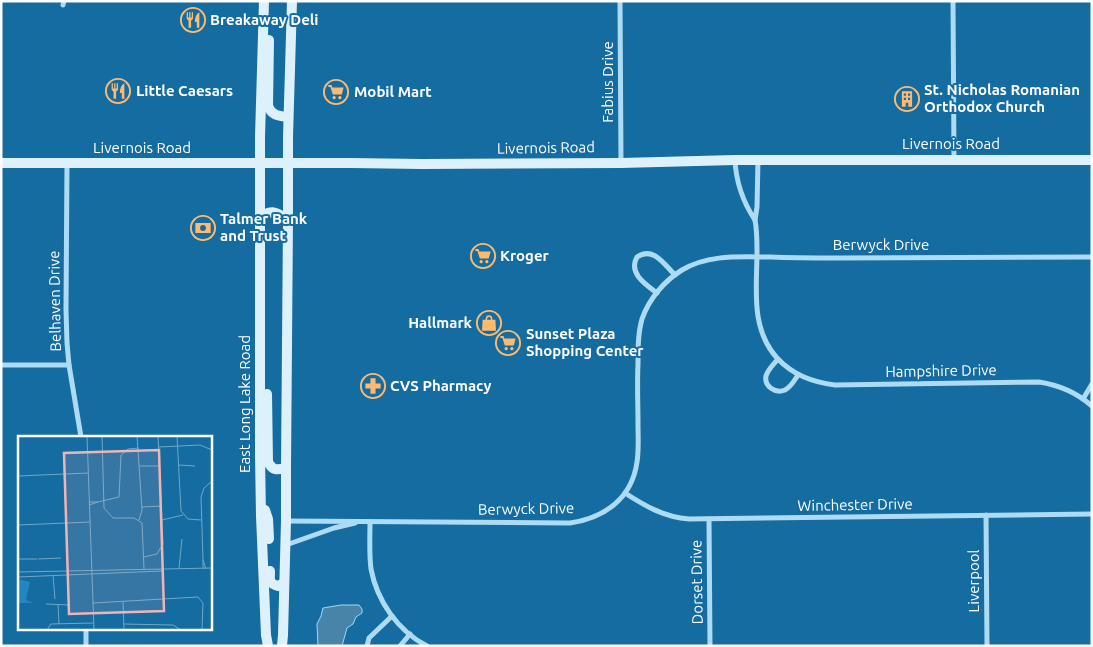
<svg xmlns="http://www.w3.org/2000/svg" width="1093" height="647" viewBox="0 0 1093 647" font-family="Ubuntu,sans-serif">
<rect width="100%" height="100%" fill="#146ca1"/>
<polygon fill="#4784a8" stroke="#9fd9f7" points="341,605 359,605 362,609 362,613 356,617 353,624 347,628 342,646 318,646 317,624 321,616 323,608"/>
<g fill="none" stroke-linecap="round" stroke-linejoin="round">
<g stroke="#addbf4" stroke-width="5">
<polyline points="620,1 621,163"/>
<polyline points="953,1 954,159"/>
<polyline points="63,5 64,1"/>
<path d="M735,160C736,182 743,202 755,220L757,207L758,160"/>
<polyline points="67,163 66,310 67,343 69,365 81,437"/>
<path d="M755,220C757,230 757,240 757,251C757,288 750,328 777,358C793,375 812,382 835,385L1039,382C1059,385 1076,392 1092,406"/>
<path d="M657,293C645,284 628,273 637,257C653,246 664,264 675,275"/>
<path d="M778,359C774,364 768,369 766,376C764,386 775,394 785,390C791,387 794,381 798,375"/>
<polyline points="1,365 69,365"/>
<polyline points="1083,399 1092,384"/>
<path d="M625,493C645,506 664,517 689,519L1092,514"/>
<polyline points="986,515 987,646"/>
<polyline points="709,519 710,646"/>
<path d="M286,521L570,523C605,518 632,498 637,462C639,450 638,436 638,424C638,404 637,384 638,364C638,348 638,333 642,319C649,299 664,281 682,270C709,254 740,257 771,257C793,258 816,258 839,258C923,258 1007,257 1092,257"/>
<path d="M370,522C370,538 369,554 371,569C377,601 398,631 427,646"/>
<polyline points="286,545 334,528 355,523"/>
<polyline points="86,646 86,628"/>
<polyline points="367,646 369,638 392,616"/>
<polyline points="400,646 410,634"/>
</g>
<g stroke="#ddf1fd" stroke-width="10">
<polyline points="264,1 260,137 260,455 261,516 266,635 268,646"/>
<path d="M269,40L268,106C272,116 279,116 288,117"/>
<polyline points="1,163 351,163 422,164 621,163 735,160 1092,160"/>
<path d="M260,217C273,209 276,212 288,220"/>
<path d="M267,394L268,462C273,471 277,470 286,468"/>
<polyline points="262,509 265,510 268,519 269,539"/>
<path d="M270,571C270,580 268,583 278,586L284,583"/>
<polyline points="282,646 283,635 286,521 286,468 288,220 288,137 292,1"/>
</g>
</g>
<defs>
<symbol id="restaurant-ring" viewBox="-11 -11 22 22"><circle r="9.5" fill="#146ca1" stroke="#ffba70" stroke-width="1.5"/><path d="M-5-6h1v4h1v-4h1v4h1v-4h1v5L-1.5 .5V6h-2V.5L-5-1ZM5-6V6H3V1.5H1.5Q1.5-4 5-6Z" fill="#ffba70"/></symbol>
<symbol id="supermarket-ring" viewBox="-11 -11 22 22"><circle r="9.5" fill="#146ca1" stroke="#ffba70" stroke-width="1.5"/><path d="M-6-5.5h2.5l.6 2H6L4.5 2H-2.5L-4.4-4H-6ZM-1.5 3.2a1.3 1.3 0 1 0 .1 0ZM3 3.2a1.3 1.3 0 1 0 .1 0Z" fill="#ffba70"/></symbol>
<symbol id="building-ring" viewBox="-11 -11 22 22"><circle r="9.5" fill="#146ca1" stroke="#ffba70" stroke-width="1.5"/><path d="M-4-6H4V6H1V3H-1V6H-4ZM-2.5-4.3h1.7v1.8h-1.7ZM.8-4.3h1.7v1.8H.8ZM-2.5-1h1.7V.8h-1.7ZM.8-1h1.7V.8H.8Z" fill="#ffba70"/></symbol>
<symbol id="bank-ring" viewBox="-11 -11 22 22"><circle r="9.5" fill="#146ca1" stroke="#ffba70" stroke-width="1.5"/><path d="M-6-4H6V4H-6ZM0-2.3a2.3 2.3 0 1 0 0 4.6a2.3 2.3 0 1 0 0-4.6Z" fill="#ffba70"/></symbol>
<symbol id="shop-ring" viewBox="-11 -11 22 22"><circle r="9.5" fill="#146ca1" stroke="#ffba70" stroke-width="1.5"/><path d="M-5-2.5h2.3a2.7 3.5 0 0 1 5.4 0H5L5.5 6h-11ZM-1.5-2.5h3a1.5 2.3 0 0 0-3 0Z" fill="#ffba70"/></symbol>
<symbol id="pharmacy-ring" viewBox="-11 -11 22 22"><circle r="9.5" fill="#146ca1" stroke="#ffba70" stroke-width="1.5"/><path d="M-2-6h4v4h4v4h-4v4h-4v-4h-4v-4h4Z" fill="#ffba70"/></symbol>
</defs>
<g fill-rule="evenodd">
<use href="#restaurant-ring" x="179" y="6" width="28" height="28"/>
<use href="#restaurant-ring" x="104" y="77" width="28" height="28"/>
<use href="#supermarket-ring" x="322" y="78" width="28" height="28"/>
<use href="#building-ring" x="893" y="85" width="28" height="28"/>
<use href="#bank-ring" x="189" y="214" width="28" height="28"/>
<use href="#supermarket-ring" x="469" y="242" width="28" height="28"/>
<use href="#shop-ring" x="475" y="309" width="28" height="28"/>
<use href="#supermarket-ring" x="494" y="329" width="28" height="28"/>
<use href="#pharmacy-ring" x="359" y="372" width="28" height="28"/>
</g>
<g text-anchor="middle" stroke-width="4" stroke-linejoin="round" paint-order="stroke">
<g font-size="15" font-weight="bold" fill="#fff" stroke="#146ca1" text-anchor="start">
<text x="210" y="25">Breakaway Deli</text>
<text x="924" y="95">St. Nicholas Romanian<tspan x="924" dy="17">Orthodox Church</tspan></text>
<text x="136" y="96">Little Caesars</text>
<text x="354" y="97">Mobil Mart</text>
<text x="220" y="224">Talmer Bank<tspan x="220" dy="17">and Trust</tspan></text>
<text x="500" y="261">Kroger</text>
<text x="472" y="328" text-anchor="end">Hallmark</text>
<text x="526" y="339">Sunset Plaza<tspan x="526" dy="17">Shopping Center</tspan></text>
<text x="390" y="391">CVS Pharmacy</text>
</g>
<g font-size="15" fill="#fff" stroke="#146ca1">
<text transform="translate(608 82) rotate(-90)" y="5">Fabius Drive</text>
<text x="951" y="149">Livernois Road</text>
<text x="142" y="153">Livernois Road</text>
<text transform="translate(546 148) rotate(-1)" y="5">Livernois Road</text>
<text x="881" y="250">Berwyck Drive</text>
<text transform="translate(55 301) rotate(-91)" y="5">Belhaven Drive</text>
<text transform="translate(941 371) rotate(-1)" y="5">Hampshire Drive</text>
<text transform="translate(245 404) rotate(-90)" y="5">East Long Lake Road</text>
<text transform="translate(855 505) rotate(-1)" y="5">Winchester Drive</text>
<text transform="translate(526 509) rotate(-1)" y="5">Berwyck Drive</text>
<text transform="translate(974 581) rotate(-90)" y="5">Liverpool</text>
<text transform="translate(697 582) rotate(-91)" y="5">Dorset Drive</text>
</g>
</g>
<g transform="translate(18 436)">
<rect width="194" height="194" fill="#146ca1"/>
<path d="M0,143L12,146L8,164L15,167H0Z" fill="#2386be"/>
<path fill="none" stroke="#72a7c7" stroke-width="1" d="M69,0L76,194M84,0L86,72L95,82H116L124,87L126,133M119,0L124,74L121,84M159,0L163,75L170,83L183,84M141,11L182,9L194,14M161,29L177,30M122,30H142M0,40L70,37M71,66H80L71,69M80,66L101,61L103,19L110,13L121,12M124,71L143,70M144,84L165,79M0,89L72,86M126,121L139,118L145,108L140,0M0,123H19M20,123L43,122M185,124L183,61L186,52L194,45M161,132L164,103M185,133V124L188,133M0,136L194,132M35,139L37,163M0,141L144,135M105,166L106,194M75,167L180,161L185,167L184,194M28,168L52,169M40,168L41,188M105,188L155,189L163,194M29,194L33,188L76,187"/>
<path fill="#f1b4b4" fill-opacity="0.15" stroke="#f1b4b4" stroke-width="2.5" d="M141,14L146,175L51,178L46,17Z"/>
<rect width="194" height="194" fill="none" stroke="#fff" stroke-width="2.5"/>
</g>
<rect width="1093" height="647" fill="none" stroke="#ffffff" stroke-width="5"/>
</svg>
